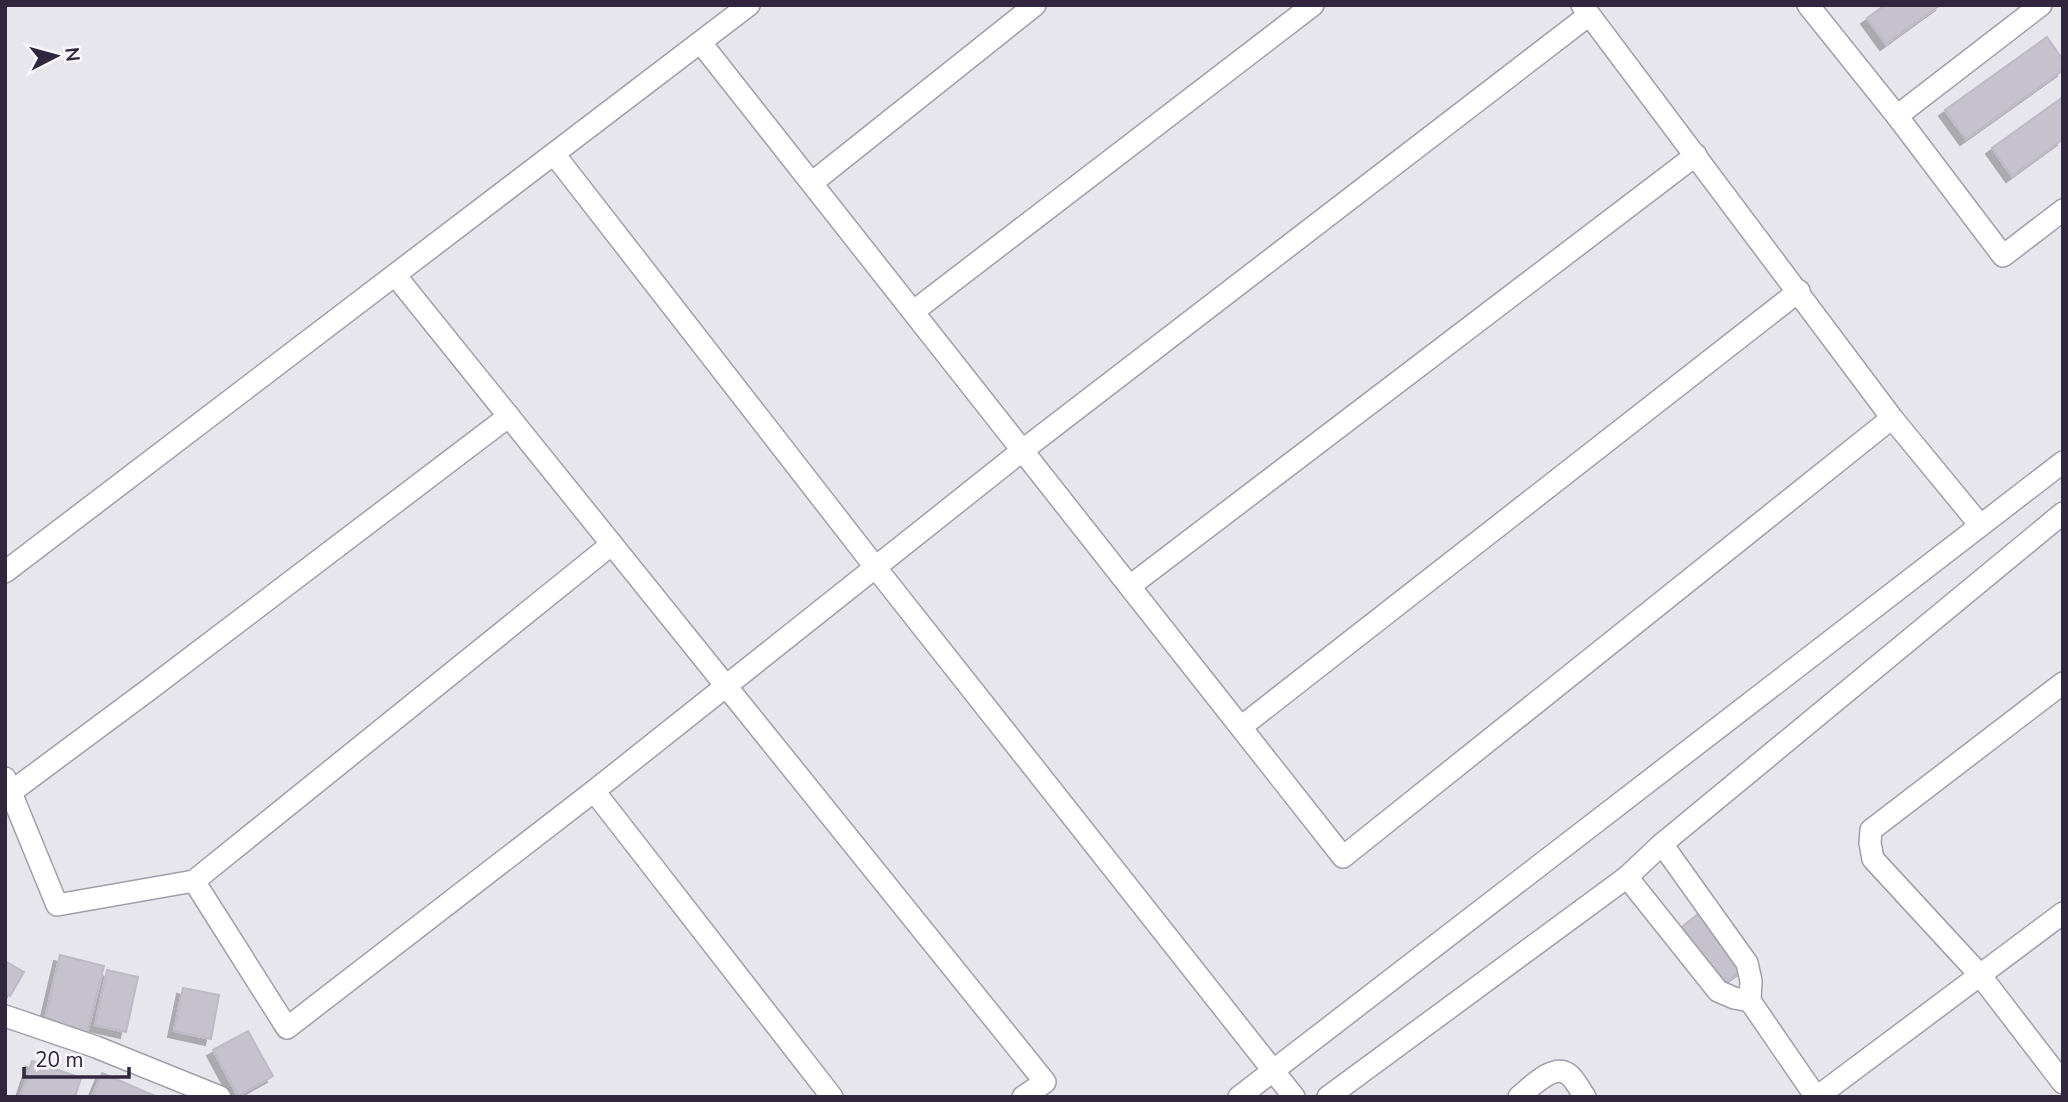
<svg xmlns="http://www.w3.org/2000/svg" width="2068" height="1102" viewBox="0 0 2068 1102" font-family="'Nunito Sans',sans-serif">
<defs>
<filter id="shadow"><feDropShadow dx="-6" dy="6" stdDeviation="0" flood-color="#0004"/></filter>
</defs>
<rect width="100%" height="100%" fill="#e8e6ed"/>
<g fill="#c5c2ce" stroke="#bdb9c7" stroke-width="2" filter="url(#shadow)">
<polygon points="1885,5 1940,5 1886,44 1867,18"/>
<polygon points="2047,37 2063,60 2063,70 1966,139 1945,110"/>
<polygon points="2063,97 2063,139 2012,176 1992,148"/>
<polygon points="1703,910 1746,967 1721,986 1678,930"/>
<polygon points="60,955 104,966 87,1034 44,1023"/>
<polygon points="5,961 24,972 10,996 5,993"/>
<polygon points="107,970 138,977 126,1032 95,1025"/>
<polygon points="183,988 219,995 211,1039 174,1031"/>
<polygon points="248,1031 273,1076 238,1096 213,1050"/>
<polygon points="32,1061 81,1078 75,1097 20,1097"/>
<polygon points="102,1073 157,1097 92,1097"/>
</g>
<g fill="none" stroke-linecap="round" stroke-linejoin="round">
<defs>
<g id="minor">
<polyline points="1582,5 1892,418 1980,525"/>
<polyline points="1808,5 1897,116 2003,256 2063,210"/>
<polyline points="701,43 1343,857 1892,418"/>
<polyline points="1897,116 2041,5"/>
<polyline points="554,154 876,568 1294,1097"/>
<polyline points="813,182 1035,5"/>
<polyline points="395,275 1045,1082 1023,1097"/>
<polyline points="914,311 1313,5"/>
<polyline points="5,572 749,5"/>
<polyline points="1130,586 1696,155"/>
<polyline points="2063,683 1871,830 1870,843 1873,859 1980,975 2063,1083"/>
<polyline points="1241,727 1799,291"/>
<polyline points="5,778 57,905 194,881 287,1028 594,791 1023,450 1589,15"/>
<polyline points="594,791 832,1097"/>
<polyline points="11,792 151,688 509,416"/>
<polyline points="1662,844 1747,963 1751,981 1750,1001 1816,1097"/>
<polyline points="1627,877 1718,991 1734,998 1750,1001"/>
<polyline points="194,881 612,544"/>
<polyline points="5,1016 96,1047 220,1097"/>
<polyline points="1239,1097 2063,462"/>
<polyline points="1328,1097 1627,877 1662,844 2063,513"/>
<path d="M1519,1097C1530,1088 1553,1063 1568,1074C1575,1079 1580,1090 1585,1097"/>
<polyline points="1817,1097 2063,913"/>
</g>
</defs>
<use href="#minor" stroke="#a29daa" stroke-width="24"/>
<use href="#minor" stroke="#fff" stroke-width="21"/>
</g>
<rect width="2068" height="1102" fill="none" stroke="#30263e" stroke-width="14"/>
<g transform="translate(56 56) rotate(84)" stroke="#f7f6fa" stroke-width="5" paint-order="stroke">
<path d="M0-5L12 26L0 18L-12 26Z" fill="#30263e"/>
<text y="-10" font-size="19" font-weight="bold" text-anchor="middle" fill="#30263e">N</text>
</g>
<path d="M24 1067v10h105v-10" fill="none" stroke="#30263e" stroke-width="3.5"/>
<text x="35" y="1067" font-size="21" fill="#30263e" stroke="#f7f6fa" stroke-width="5" paint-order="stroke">20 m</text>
</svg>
